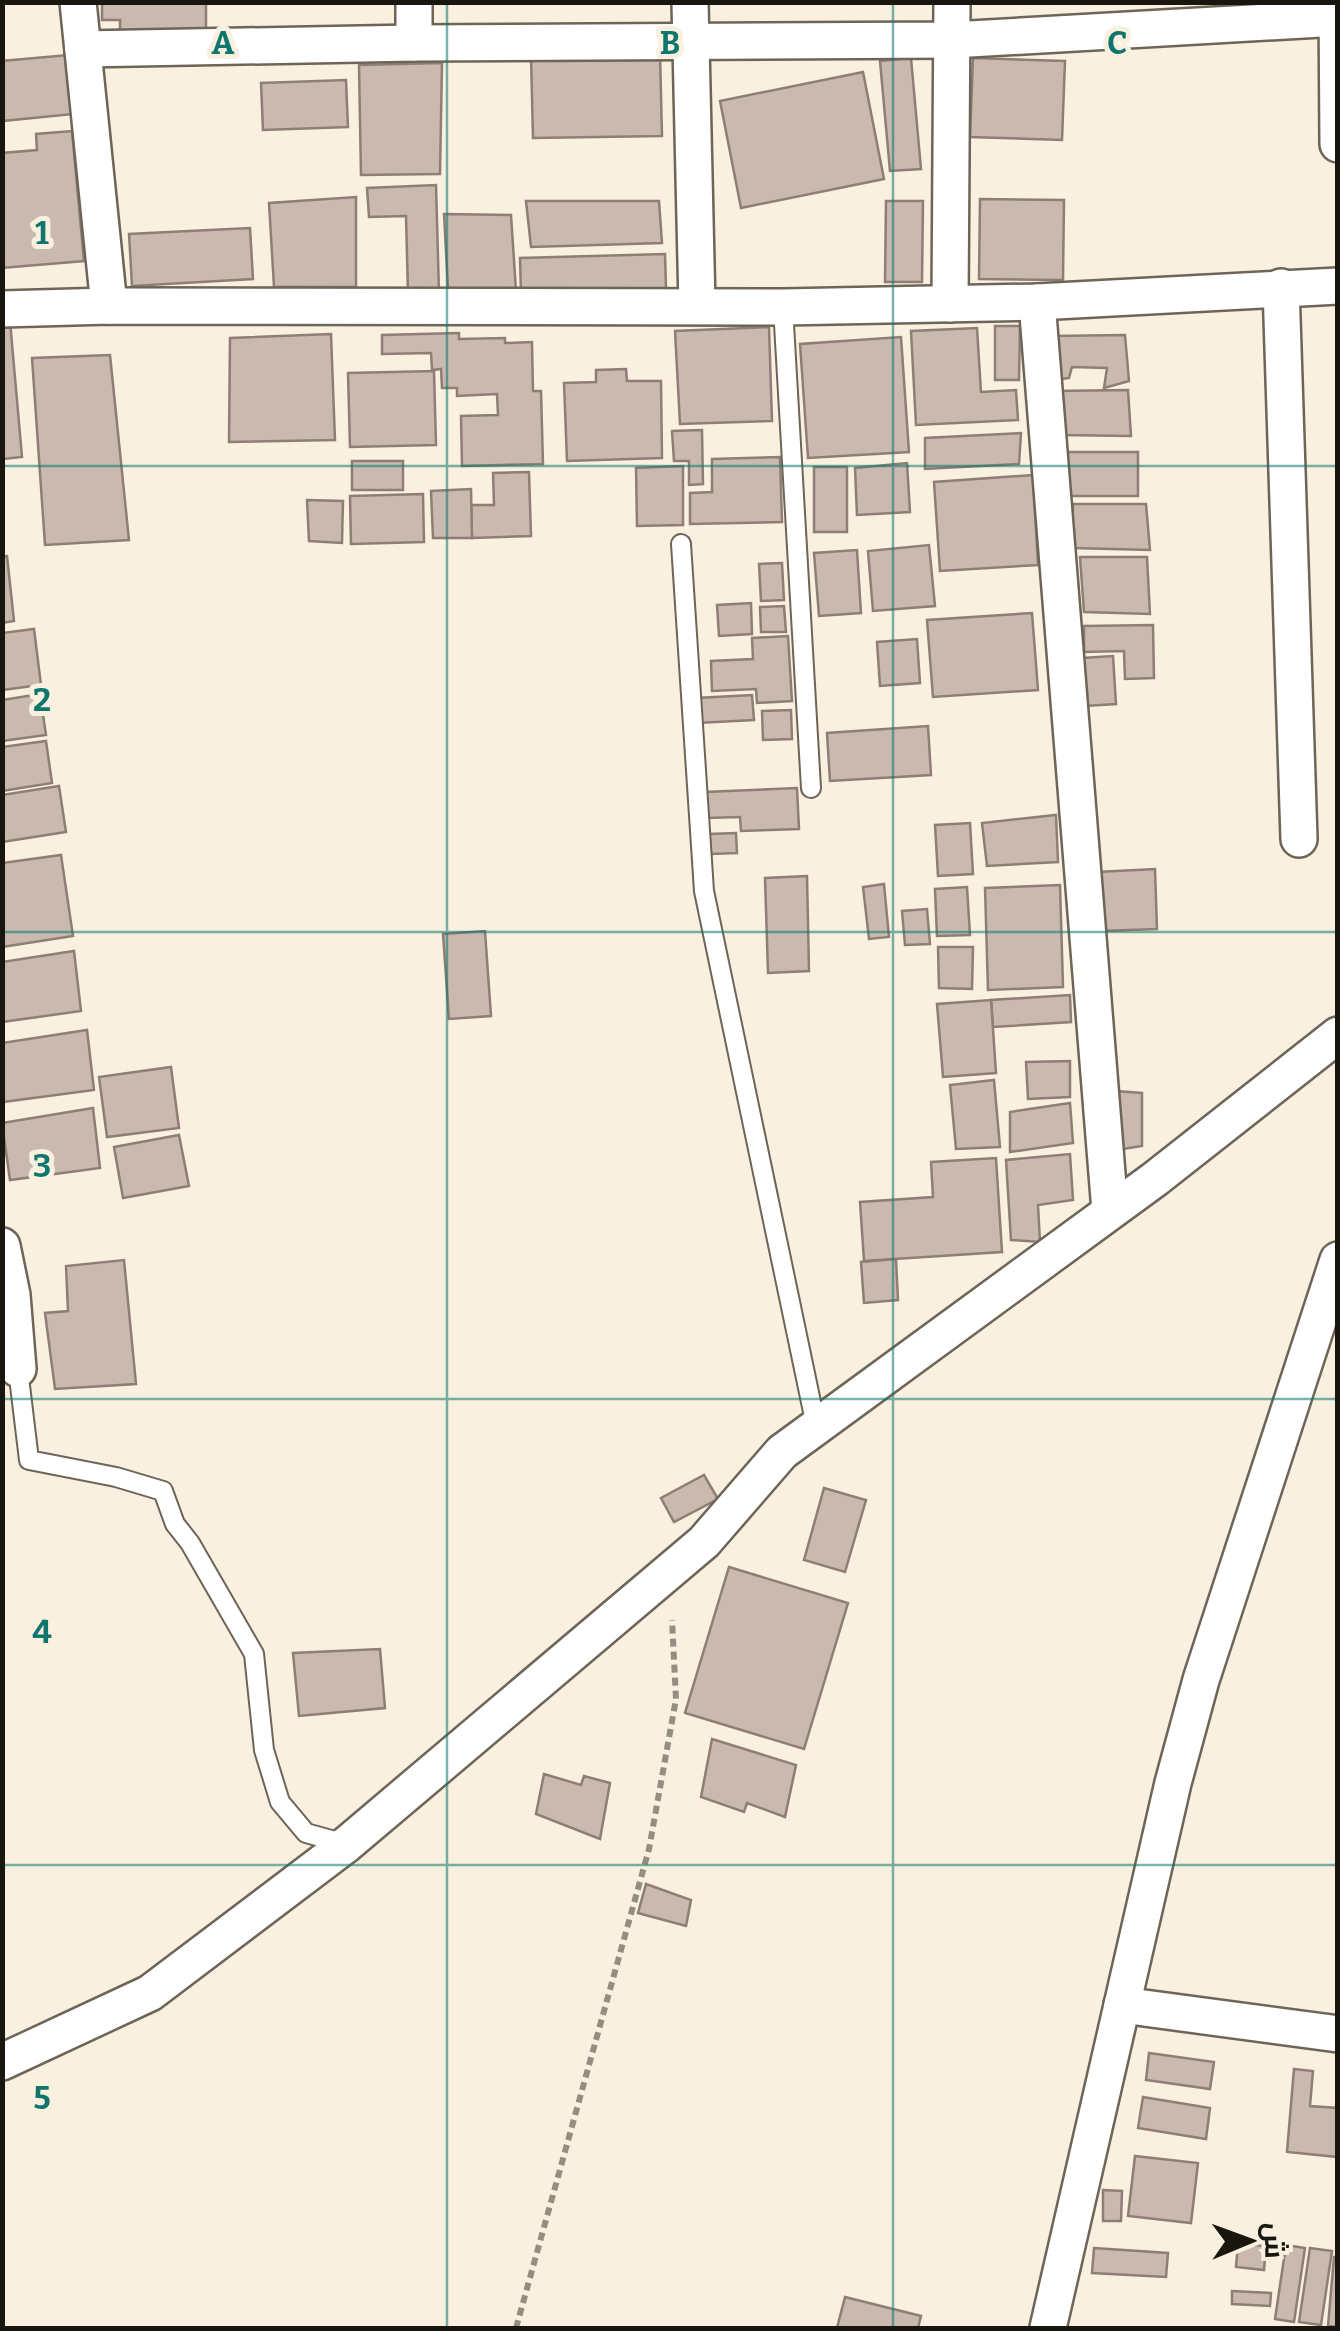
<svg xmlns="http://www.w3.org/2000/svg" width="1340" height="2331" viewBox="0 0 1340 2331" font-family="Bitter,Cairo,serif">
<rect width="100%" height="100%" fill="#f9f0df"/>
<g fill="#cab9af" stroke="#8e7e75" stroke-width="2.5">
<polygon points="102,2 206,2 206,34 120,37 120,20 102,20"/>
<polygon points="660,54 662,136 533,138 531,56"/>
<polygon points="68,55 74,114 2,121 2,61"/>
<polygon points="911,58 921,169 890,171 880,61"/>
<polygon points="973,58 1065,61 1062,140 970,137"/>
<polygon points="442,63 440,174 361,175 359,65"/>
<polygon points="863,72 884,179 741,208 720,101"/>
<polygon points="346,80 348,127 263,130 261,83"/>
<polygon points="72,131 84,261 2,268 2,153 37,150 36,134"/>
<polygon points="436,185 439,293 408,293 406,216 369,217 367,188"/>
<polygon points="356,197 356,287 274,287 269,203"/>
<polygon points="980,199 1064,200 1063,280 979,279"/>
<polygon points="526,201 659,201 662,243 531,247"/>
<polygon points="886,201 923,201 922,282 885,282"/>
<polygon points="444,214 511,215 516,291 448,289"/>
<polygon points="250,228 253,279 132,286 129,234"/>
<polygon points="665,254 666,289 521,293 520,258"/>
<polygon points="2,321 10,321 22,457 2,459"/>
<polygon points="995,326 1020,326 1019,380 995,380"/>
<polygon points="769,327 772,421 680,424 675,331"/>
<polygon points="977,328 981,392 1016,390 1018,420 916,425 911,331"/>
<polygon points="459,333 459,339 505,338 505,343 532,342 533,391 541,391 543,464 462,466 461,416 498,415 497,394 457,396 457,388 442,388 441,369 432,370 431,353 382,354 382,335"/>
<polygon points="331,334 335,440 229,442 230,338"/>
<polygon points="1125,335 1129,381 1104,388 1107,368 1072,367 1069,378 1055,380 1052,336"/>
<polygon points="901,337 909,452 808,458 800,344"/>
<polygon points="110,355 129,540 45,545 32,358"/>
<polygon points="626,369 627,381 661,381 662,458 567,461 564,383 596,382 596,370"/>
<polygon points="434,371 436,445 350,447 348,373"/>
<polygon points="1128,390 1131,436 1058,435 1055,391"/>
<polygon points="702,430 703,484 689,485 689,461 674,461 672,431"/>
<polygon points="1021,433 1019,464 925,469 925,438"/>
<polygon points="1062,452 1138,452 1138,496 1066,496"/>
<polygon points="780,457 782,522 690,524 690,493 712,492 712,459"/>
<rect x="352" y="461" width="51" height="29"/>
<polygon points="907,463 910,512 857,515 855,468"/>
<polygon points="683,466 683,525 637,526 636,468"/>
<rect x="814" y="467" width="33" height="65"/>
<polygon points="529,472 531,536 472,538 471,505 494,505 493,473"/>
<polygon points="1033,475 1038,565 940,571 934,482"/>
<polygon points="471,489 472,538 433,538 431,491"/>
<polygon points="423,494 424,542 351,544 350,496"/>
<polygon points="307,500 343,501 342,543 309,541"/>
<polygon points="1073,504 1146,504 1150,550 1072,548"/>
<polygon points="929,545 935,606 873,611 868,551"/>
<polygon points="857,550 861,613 819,616 814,553"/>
<polygon points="7,556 14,621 2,623 2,557"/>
<polygon points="1080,557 1147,557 1150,614 1084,612"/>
<polygon points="782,563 784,600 761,601 759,564"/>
<polygon points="751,603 752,634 719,636 717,605"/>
<polygon points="784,606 786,632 761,632 760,607"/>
<polygon points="1032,613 1038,690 933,697 927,620"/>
<polygon points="1153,625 1154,678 1125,679 1124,651 1084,652 1084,626"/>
<polygon points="34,629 41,685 2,690 2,633"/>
<polygon points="788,636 792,701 757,703 756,689 712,691 711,661 753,659 752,638"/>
<polygon points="917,639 920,683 880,686 877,642"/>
<polygon points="1113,656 1116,704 1085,706 1082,658"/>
<polygon points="40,694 46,735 2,741 2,700"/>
<polygon points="752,695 754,720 697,723 696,698"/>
<polygon points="791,710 792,739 763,740 762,711"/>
<polygon points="928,726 931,775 830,781 827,733"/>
<polygon points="46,741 52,783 2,791 2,747"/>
<polygon points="59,786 66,832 2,842 2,795"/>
<polygon points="797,788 799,829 741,831 740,817 706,818 705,792"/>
<polygon points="1056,815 1058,862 987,866 982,823"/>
<polygon points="970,823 973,874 938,876 935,825"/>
<polygon points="736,833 737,853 710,854 709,834"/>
<polygon points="61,855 73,936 2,947 2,863"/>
<polygon points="1155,869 1157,929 1100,931 1097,872"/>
<polygon points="807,876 809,971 768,973 765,878"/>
<polygon points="884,884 889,937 869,939 863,887"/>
<polygon points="1060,885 1063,987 988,990 985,888"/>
<polygon points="967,887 970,935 937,936 935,889"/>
<polygon points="927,909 930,944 905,945 902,911"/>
<polygon points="485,931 491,1016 449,1019 443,934"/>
<polygon points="938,947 973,947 972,989 939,988"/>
<polygon points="74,951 81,1011 2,1022 2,962"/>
<polygon points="1070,995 1071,1022 993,1027 991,1000"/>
<polygon points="991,1000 996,1073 943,1077 937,1004"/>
<polygon points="87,1030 94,1090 3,1102 2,1043"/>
<polygon points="1070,1061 1070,1097 1028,1099 1026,1062"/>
<polygon points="171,1067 179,1128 107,1137 99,1077"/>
<polygon points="994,1080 1000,1147 956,1149 950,1085"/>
<polygon points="1116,1091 1142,1093 1142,1146 1117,1150"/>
<polygon points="1070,1103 1073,1143 1010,1152 1010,1112"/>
<polygon points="93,1108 100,1168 10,1180 2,1123"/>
<polygon points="179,1135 189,1186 123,1198 114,1147"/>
<polygon points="1070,1154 1073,1200 1038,1205 1040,1242 1011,1240 1006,1160"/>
<polygon points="996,1158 1002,1252 864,1261 860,1202 933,1197 931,1162"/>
<polygon points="896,1259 898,1300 864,1303 861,1262"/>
<polygon points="124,1260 136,1384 55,1389 45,1313 68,1311 66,1266"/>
<polygon points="704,1475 718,1499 674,1522 661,1498"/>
<polygon points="824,1488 866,1500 845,1572 804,1560"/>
<polygon points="729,1567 848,1603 804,1749 685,1713"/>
<polygon points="380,1649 385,1708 299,1716 293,1653"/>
<polygon points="712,1739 796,1765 785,1817 747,1803 744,1812 701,1797"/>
<polygon points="544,1774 581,1785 584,1776 610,1783 600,1839 536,1814"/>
<polygon points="646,1884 691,1900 686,1926 638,1913"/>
<polygon points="1149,2053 1214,2062 1210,2089 1146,2080"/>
<polygon points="1294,2069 1313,2071 1310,2106 1338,2108 1338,2157 1287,2152"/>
<polygon points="1143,2097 1210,2108 1206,2139 1138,2128"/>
<polygon points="1135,2156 1198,2163 1191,2223 1128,2216"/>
<polygon points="1103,2190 1122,2191 1121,2221 1103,2221"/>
<polygon points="1238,2244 1266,2246 1264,2270 1236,2267"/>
<polygon points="1286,2245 1305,2248 1294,2322 1275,2319"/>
<polygon points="1094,2248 1168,2253 1166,2277 1092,2273"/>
<polygon points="1310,2248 1332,2251 1321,2325 1299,2322"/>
<polygon points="1334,2257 1338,2257 1338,2327 1328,2326"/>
<polygon points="1232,2291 1271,2293 1270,2306 1232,2304"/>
<polygon points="845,2297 921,2316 918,2328 837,2328"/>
</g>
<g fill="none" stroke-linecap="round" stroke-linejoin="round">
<defs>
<g id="service">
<polyline points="783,307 811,788"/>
<polyline points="681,544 704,891 816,1426"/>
<polyline points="18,1369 29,1460 116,1477 163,1491 175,1524 190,1543 254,1654 264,1750 280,1802 306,1833 346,1844"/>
</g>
<g id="minor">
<polyline points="78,2 109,306"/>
<polyline points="414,2 414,43"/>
<polyline points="690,2 697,306"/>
<polyline points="1337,2 1338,144"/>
<polyline points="83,49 414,43 952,40 1338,18"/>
<polyline points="1281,287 1299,839"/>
<polyline points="1037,302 1110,1211"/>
<polyline points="950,304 952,2"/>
<polyline points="2,309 109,306 783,307 1037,302 1338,286"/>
<polyline points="2,1246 12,1295 18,1369"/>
<polyline points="1122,2005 1338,2034"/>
<polyline points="2,2062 150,1993 347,1844 704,1542 782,1452 1155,1179 1338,1035"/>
<polyline points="1048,2328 1173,1783 1201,1680 1338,1260"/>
</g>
</defs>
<use href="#service" stroke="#6d6557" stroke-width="22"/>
<use href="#minor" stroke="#6d6557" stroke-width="40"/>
<polyline stroke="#948e82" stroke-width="6" stroke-dasharray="8 5" stroke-linecap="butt" points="516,2328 649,1849 676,1699 672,1620"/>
<use href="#service" stroke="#fff" stroke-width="18"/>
<use href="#minor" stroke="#fff" stroke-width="35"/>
</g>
<path fill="none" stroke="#0f766e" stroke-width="2.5" stroke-opacity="0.55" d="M447,2V2328M893,2V2328M2,466H1338M2,932H1338M2,1399H1338M2,1865H1338"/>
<g font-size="32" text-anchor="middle" font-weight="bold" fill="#0f766e" stroke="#f9f0df" stroke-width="10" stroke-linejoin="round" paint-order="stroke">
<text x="223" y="54">A</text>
<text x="670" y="54">B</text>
<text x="1117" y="54">C</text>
<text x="42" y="244">1</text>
<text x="42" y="711">2</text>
<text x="42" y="1177">3</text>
<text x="42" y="1643">4</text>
<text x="42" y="2109">5</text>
</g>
<rect width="1340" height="2331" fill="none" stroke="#191610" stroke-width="10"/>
<g transform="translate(1250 2241) rotate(89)" stroke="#f9f0df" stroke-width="8" paint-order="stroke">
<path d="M0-8L18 38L0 25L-18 38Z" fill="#191610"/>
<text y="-15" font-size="28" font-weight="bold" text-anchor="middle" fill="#191610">ش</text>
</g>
</svg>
